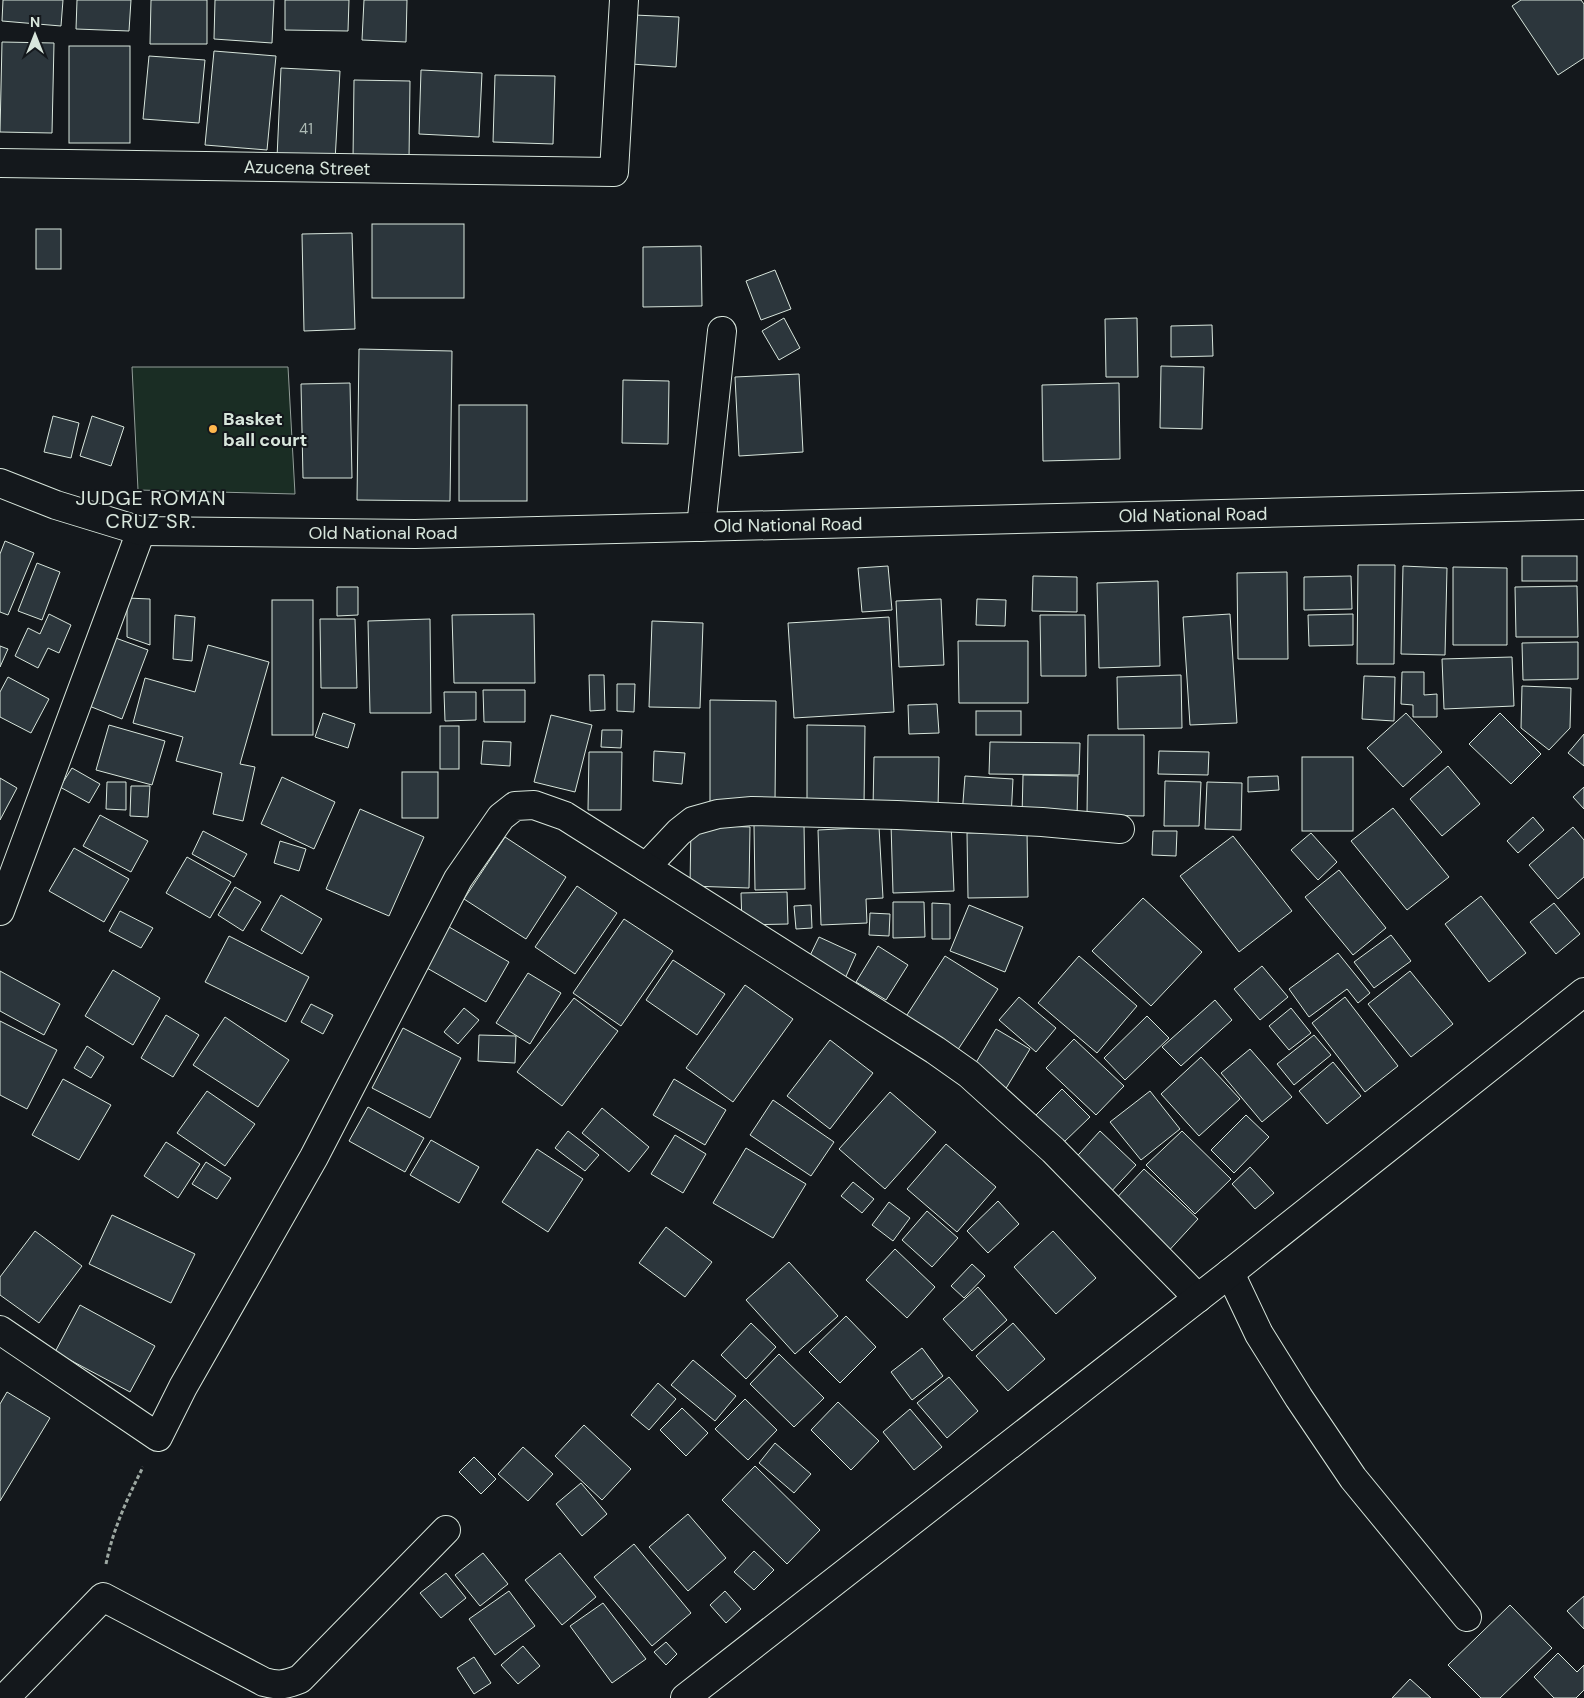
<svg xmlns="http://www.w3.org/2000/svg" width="1584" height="1698" viewBox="0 0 1584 1698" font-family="'DM Sans',sans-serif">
<rect width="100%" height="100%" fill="#14181c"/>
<polygon fill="#1a2d24" stroke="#939e99" points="132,367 288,367 295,494 138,490"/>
<g fill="#2c363c" stroke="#d8e6dc">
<polygon points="3,0 63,0 61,26 2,21"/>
<polygon points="77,0 131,0 129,31 76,29"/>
<polygon points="151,0 207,0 207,44 150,44"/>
<polygon points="215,0 274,0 272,43 214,39"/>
<polygon points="285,0 349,0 348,31 285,30"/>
<polygon points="364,0 407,0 406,42 362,40"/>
<polygon points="1521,0 1581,0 1584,4 1584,58 1558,75 1512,6"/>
<polygon points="634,15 679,17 676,67 631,64"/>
<polygon points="2,42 54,43 52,133 0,132"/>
<rect x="69" y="46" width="61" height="97"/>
<polygon points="214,51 276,56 267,150 205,145"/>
<polygon points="149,56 205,60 199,123 143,119"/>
<polygon points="281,68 340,71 335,161 277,158"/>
<polygon points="421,70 482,73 479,137 419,134"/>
<polygon points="495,75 555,76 553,144 493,142"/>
<polygon points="354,80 410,81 409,159 353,158"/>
<rect x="372" y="224" width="92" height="74"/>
<rect x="36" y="229" width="25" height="40"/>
<polygon points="352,233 355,329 304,331 302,234"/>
<polygon points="701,246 702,306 643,307 643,247"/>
<polygon points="775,270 791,309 761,320 746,281"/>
<polygon points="784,318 800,348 779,360 762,331"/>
<polygon points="1137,318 1138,377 1106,377 1105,319"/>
<polygon points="1212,325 1213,356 1171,357 1171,326"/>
<polygon points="359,349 452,351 450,501 357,500"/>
<polygon points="1161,366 1204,367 1202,429 1160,428"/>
<polygon points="799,374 803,452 739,456 735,377"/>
<polygon points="623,380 669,381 668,444 622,443"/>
<polygon points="350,383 352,478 303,478 301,384"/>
<polygon points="1119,383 1120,459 1043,461 1042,385"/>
<rect x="459" y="405" width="68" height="96"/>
<polygon points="53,416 79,423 71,458 44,452"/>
<polygon points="92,416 124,427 111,466 80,456"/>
<polygon points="5,541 34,553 8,615 0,612 0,554"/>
<rect x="1522" y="556" width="55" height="25"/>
<polygon points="37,563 60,572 42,620 18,611"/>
<polygon points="1358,565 1395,565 1394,664 1357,664"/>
<polygon points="888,566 892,610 862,612 858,568"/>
<polygon points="1403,566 1447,568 1445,655 1401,654"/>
<polygon points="1453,567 1507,568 1507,645 1453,645"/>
<polygon points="1287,572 1288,659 1238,659 1237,573"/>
<polygon points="1033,576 1077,577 1077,612 1032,611"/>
<polygon points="1351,576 1352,609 1304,610 1304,577"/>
<polygon points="1158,581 1160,666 1099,668 1097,583"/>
<polygon points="1577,586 1578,637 1516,637 1515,587"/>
<polygon points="337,587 358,587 358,615 337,616"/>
<polygon points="127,598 150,599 150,645 127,637"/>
<polygon points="941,599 944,665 899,667 896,601"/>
<polygon points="977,599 1006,600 1005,626 976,625"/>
<rect x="272" y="600" width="41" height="135"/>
<polygon points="49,614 71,625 59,653 48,648 38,668 15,656 28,628 40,634"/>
<polygon points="534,614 535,683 454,683 452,615"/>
<polygon points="1230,614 1237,723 1190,725 1183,617"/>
<polygon points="1353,614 1353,645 1309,646 1308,615"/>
<polygon points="175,615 195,617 192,661 173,659"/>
<polygon points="1040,615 1085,615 1086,676 1041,676"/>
<polygon points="889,617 894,712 794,718 788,623"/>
<polygon points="320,619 355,619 357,688 321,688"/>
<polygon points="430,619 431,713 370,713 368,621"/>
<polygon points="652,621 703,623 700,708 649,707"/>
<polygon points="105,634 148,650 122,719 79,702"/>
<polygon points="958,641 1028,641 1028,703 959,703"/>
<polygon points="1578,642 1578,679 1523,680 1522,643"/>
<polygon points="208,645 269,662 240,764 255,767 243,821 213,814 222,773 176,761 183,737 133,723 145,678 195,692"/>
<polygon points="0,646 8,649 0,667"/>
<polygon points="1512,657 1514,706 1444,709 1442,659"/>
<polygon points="1402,672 1424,672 1424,695 1437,694 1437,717 1413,717 1413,705 1401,704"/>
<polygon points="589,675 604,675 605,710 590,711"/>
<polygon points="1181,675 1182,728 1118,729 1117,677"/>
<polygon points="1364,676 1395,677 1394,721 1362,719"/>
<polygon points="8,677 49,699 31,733 0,717 0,692"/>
<polygon points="617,684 635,684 634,712 617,711"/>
<polygon points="1522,686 1571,688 1570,728 1549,750 1521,728"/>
<polygon points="483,690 525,690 525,722 484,722"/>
<polygon points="444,692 476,692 476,720 445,721"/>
<polygon points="710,700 776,701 775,802 710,802"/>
<polygon points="937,704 939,733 909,734 908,705"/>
<rect x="976" y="711" width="45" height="24"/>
<polygon points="323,713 355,724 348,748 315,737"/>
<polygon points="1406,713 1442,752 1403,787 1367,748"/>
<polygon points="1500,713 1541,754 1511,784 1469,744"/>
<polygon points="551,715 592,725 575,792 534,782"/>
<polygon points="109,725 165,741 152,785 96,770"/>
<polygon points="807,725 865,726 864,806 807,805"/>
<rect x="440" y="726" width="19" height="43"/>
<polygon points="602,730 622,730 621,748 601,747"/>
<polygon points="1584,734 1584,766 1568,753"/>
<polygon points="1088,735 1144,735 1144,816 1087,815"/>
<polygon points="483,741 511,742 510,766 481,764"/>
<polygon points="990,742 1080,743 1079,775 989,774"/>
<polygon points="654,751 685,753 682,784 653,781"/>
<polygon points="1159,751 1209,752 1208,775 1158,774"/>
<polygon points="589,752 622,752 621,810 588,810"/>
<polygon points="874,757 939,757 938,810 873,808"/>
<rect x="1302" y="757" width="51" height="74"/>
<polygon points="1448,766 1480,804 1442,836 1410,799"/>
<polygon points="72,768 100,784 89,803 60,787"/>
<rect x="402" y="772" width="36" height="46"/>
<polygon points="1023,775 1078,776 1077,818 1022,817"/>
<polygon points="965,776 1013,779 1011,818 962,815"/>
<polygon points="1278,776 1279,790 1248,792 1248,777"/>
<polygon points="282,777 335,802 314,849 261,824"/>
<polygon points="0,778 17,788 0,820"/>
<polygon points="1165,781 1201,782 1199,826 1164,826"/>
<polygon points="107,782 126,782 126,810 106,809"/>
<polygon points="1207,782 1242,783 1241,830 1205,829"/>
<polygon points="131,786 150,786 148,817 130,816"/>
<polygon points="1584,787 1584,809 1573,797"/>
<polygon points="1393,808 1449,877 1407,910 1351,841"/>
<polygon points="360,809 424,837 389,916 326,889"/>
<polygon points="100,815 148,841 131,872 83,846"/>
<polygon points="1533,817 1544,830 1518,853 1507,841"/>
<polygon points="951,822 954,891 893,893 891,824"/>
<polygon points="804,824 805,889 755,890 754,825"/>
<polygon points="691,825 750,827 749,888 690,886"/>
<polygon points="879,827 883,898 866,899 867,923 821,925 818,830"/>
<polygon points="1573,827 1584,840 1584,877 1558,899 1529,865"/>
<polygon points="203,831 247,854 234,877 192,854"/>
<polygon points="1027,831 1028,897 968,898 967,833"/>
<polygon points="1153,831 1177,831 1176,856 1152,855"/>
<polygon points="1311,833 1337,862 1318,880 1291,850"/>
<polygon points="1233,836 1292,911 1239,952 1180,876"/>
<polygon points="505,837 566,877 526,939 464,899"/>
<polygon points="280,841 306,849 299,871 274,863"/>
<polygon points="74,848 129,879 104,922 49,891"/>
<polygon points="187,857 231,882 210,918 166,893"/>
<polygon points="1339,870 1386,928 1353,955 1305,897"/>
<polygon points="577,886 617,913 575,974 535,947"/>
<polygon points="235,887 261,902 243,931 218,915"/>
<polygon points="787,892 788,924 742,925 741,893"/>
<polygon points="281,895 322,919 302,954 261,930"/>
<polygon points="1481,896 1526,953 1489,982 1445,924"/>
<polygon points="1143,898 1202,952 1151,1006 1092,951"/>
<polygon points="893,902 924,902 925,937 893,938"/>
<polygon points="932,903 950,904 950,939 932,939"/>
<polygon points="1554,903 1580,934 1556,954 1530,922"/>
<polygon points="811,905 812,928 796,929 794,906"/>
<polygon points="969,905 1023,927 1005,972 950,951"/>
<polygon points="120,911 153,928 141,948 109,931"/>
<polygon points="870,913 890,914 889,936 869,935"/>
<polygon points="624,919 673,951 621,1026 573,993"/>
<polygon points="444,924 509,962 486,1002 420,964"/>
<polygon points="1391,935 1411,961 1374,988 1354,962"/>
<polygon points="229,936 309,977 286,1022 205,982"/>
<polygon points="819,937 856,954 843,983 805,966"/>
<polygon points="878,946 908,965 886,1000 856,982"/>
<polygon points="1338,953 1370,993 1358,1003 1347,989 1309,1017 1289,989"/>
<polygon points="945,956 998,989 957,1051 905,1018"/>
<polygon points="1079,956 1137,1006 1097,1053 1038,1003"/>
<polygon points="673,960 725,994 697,1035 646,1000"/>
<polygon points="1262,966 1288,997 1260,1020 1234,989"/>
<polygon points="113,970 160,998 133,1045 85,1016"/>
<polygon points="0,971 60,1004 44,1035 0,1011"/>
<polygon points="1410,971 1453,1024 1411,1057 1368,1004"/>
<polygon points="528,973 561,993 530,1044 496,1023"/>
<polygon points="745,985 793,1019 733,1102 686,1068"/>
<polygon points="1019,997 1056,1028 1036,1052 999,1020"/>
<polygon points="1345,997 1398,1066 1365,1092 1312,1023"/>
<polygon points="574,998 618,1031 562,1106 517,1072"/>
<polygon points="1215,1000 1232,1020 1181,1066 1162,1047"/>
<polygon points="311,1004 333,1015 323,1034 301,1022"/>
<polygon points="464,1008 479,1020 458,1044 444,1032"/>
<polygon points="1291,1008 1311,1033 1289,1050 1269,1026"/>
<polygon points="166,1015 199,1035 173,1077 141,1058"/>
<polygon points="1147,1016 1169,1038 1125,1080 1104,1058"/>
<polygon points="225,1017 289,1060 258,1107 193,1065"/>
<polygon points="0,1021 57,1050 27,1109 0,1095"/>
<polygon points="403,1028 461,1058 430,1118 372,1088"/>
<polygon points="996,1029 1030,1049 1005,1090 971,1071"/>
<polygon points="479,1035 516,1036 515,1063 478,1061"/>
<polygon points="1314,1035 1331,1055 1294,1085 1277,1064"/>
<polygon points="1074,1039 1124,1086 1096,1115 1046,1068"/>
<polygon points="830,1040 873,1073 830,1129 787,1096"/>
<polygon points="87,1046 104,1057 91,1078 74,1068"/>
<polygon points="1250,1049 1292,1097 1262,1122 1221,1073"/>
<polygon points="1201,1057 1240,1099 1199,1136 1161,1094"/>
<polygon points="1333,1062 1361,1096 1327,1124 1299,1091"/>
<polygon points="63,1079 111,1105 79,1160 32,1135"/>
<polygon points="674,1079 726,1110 705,1145 653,1115"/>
<polygon points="1062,1089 1090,1117 1063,1143 1036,1115"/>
<polygon points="207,1091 255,1124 225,1166 177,1133"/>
<polygon points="1150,1091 1180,1129 1141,1160 1110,1122"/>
<polygon points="890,1092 936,1132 885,1189 839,1149"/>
<polygon points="773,1100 834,1142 811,1176 750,1135"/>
<polygon points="368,1107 424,1138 405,1172 349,1141"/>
<polygon points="602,1108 649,1147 629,1172 582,1133"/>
<polygon points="1246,1115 1269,1137 1234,1173 1211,1150"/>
<polygon points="568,1131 599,1155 585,1171 555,1148"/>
<polygon points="1100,1131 1136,1165 1107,1196 1070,1164"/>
<polygon points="1182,1131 1231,1179 1195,1214 1146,1165"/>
<polygon points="675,1135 706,1154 683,1193 651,1174"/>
<polygon points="431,1140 479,1167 459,1203 410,1175"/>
<polygon points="166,1142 200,1164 178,1198 144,1176"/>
<polygon points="946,1144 996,1187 957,1232 907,1189"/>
<polygon points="746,1148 806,1184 773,1238 713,1203"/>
<polygon points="537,1149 583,1179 548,1232 502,1202"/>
<polygon points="206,1162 231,1178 217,1199 192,1184"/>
<polygon points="1250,1167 1274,1193 1255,1209 1232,1184"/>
<polygon points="1144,1169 1198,1219 1164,1256 1109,1206"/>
<polygon points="853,1182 874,1199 862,1213 841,1196"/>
<polygon points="998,1201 1019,1224 988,1253 967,1231"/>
<polygon points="889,1202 910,1218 893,1241 872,1225"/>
<polygon points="927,1211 958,1238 932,1267 902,1240"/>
<polygon points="112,1215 195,1254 171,1303 89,1264"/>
<polygon points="666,1227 712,1262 685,1297 639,1263"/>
<polygon points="35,1231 82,1266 39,1323 0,1295 0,1277"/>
<polygon points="1053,1231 1096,1278 1056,1314 1014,1267"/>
<polygon points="895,1249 935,1287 907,1318 866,1280"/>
<polygon points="789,1262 838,1316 795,1354 746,1300"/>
<polygon points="972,1264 985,1276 964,1298 951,1286"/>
<polygon points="978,1287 1007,1320 972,1351 943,1319"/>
<polygon points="80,1305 155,1346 130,1392 55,1352"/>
<polygon points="846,1316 876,1347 840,1383 809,1352"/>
<polygon points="751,1323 776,1347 746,1379 721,1355"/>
<polygon points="1013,1323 1045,1359 1008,1391 976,1356"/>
<polygon points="922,1348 943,1376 912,1400 891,1372"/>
<polygon points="779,1354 824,1398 794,1427 750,1384"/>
<polygon points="693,1360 736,1396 715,1421 671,1385"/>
<polygon points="949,1377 978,1411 947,1438 917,1403"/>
<polygon points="658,1383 676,1399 649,1430 631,1415"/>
<polygon points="7,1392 50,1418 0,1501 0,1404"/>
<polygon points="745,1399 777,1430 748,1460 715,1429"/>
<polygon points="838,1402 879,1441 851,1470 811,1430"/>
<polygon points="682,1408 708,1433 686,1456 660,1430"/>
<polygon points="910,1409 942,1447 914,1470 883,1432"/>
<polygon points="584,1425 631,1469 602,1500 555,1456"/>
<polygon points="775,1443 811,1474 794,1493 759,1463"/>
<polygon points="523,1447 553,1474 528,1501 498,1474"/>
<polygon points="474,1457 496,1479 481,1494 459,1472"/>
<polygon points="755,1466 820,1530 787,1564 722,1500"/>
<polygon points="581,1483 607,1514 582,1536 556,1504"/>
<polygon points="688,1514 726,1558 688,1591 649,1547"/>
<polygon points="634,1544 691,1613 652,1646 594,1577"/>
<polygon points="754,1551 774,1570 754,1590 734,1572"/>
<polygon points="483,1553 508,1584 480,1606 455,1575"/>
<polygon points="560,1553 596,1597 562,1625 525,1580"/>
<polygon points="446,1573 466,1598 441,1618 420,1593"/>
<polygon points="509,1591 535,1626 495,1655 469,1619"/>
<polygon points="725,1591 741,1609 726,1623 710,1605"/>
<polygon points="1584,1596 1584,1629 1567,1611"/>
<polygon points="603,1603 646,1659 612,1683 570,1626"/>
<polygon points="1510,1605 1552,1648 1500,1698 1481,1698 1448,1665"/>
<polygon points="666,1642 677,1654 666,1665 654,1652"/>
<polygon points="523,1646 540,1666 518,1684 501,1665"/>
<polygon points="1558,1653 1577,1672 1584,1665 1584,1690 1576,1698 1554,1698 1534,1677"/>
<polygon points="474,1657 491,1683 474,1694 457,1668"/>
<polygon points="1410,1679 1431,1698 1392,1698"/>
</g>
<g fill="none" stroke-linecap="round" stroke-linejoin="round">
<defs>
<g id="minor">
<polyline points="0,163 614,172 624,0"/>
<polyline points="701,527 722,331"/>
<polyline points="646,867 679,832 693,821 718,814 752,811 897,815 1042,822 1120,829"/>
<polyline points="0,911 141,531"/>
<polyline points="1230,1273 1259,1334 1299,1398 1353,1478 1467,1617"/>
<polyline points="0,1330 158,1437 183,1387 314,1157 458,879 501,817 515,806 534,805 565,816 935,1050 969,1074 1053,1150 1198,1298"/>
<path d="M5,1698L103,1597L264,1682C279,1686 285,1685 300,1679L446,1530"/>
</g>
<polyline id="tertiary" points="685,1698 1230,1273 1584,992"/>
<polyline id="secondary" points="0,483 56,505 141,531 415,534 1584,505"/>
</defs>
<use href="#minor" stroke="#d8e6dc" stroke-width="30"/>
<use href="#tertiary" stroke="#d8e6dc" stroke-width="30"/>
<use href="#secondary" stroke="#d8e6dc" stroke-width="30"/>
<path stroke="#9da8a2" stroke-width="3" stroke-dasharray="4 2.5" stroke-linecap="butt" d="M106,1564C113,1529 127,1499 143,1467"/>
<use href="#minor" stroke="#14181c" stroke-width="28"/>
<use href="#tertiary" stroke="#14181c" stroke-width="28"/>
<use href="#secondary" stroke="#14181c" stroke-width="28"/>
</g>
<circle fill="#ffb74d" stroke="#14181c" stroke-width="2" cx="213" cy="429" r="5"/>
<g text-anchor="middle" stroke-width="4" stroke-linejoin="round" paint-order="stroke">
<g font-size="15" fill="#adbab4">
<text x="306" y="134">41</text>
</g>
<g font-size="18" fill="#d8e6dc" stroke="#14181c">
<text transform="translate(307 168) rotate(1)" y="6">Azucena Street</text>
<text transform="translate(1193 515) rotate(-1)" y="6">Old National Road</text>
<text transform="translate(788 525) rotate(-1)" y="6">Old National Road</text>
<text x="383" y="539">Old National Road</text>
</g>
<g font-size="18" font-weight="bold" fill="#d8e6dc" stroke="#14181c" text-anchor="start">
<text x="223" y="425">Basket<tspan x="223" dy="21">ball court</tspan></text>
</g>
<g font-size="20" letter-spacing="1" fill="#d8e6dc" stroke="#14181c">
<text x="151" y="505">JUDGE ROMAN<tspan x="151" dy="23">CRUZ SR.</tspan></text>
</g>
</g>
<g transform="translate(35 35)" stroke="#14181c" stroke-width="4" paint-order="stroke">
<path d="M0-4L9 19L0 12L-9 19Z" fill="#d8e6dc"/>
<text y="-8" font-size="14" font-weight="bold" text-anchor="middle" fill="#d8e6dc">N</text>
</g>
</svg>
